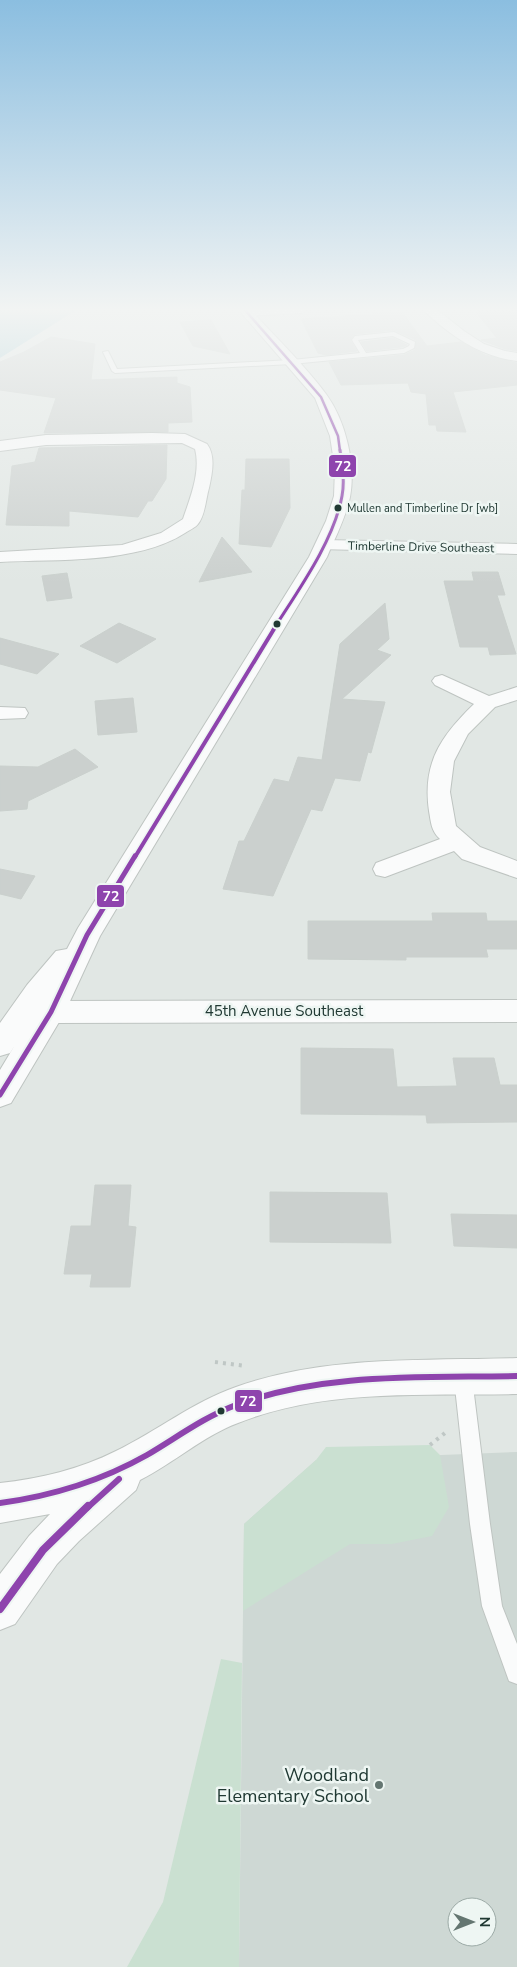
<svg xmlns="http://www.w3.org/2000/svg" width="517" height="1967" viewBox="0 0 517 1967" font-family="'Nunito Sans',sans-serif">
<rect width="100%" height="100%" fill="#e1e7e4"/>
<path fill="#ced8d4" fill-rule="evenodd" d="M517,1452V1967H239L244,1524L316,1460ZM457,1907H487V1937H457Z"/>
<g fill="#cae0d1">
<polygon points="430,1445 440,1455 449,1507 432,1536 392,1544 350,1544 243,1611 244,1524 316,1460 326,1447"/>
<polygon points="221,1659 242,1663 239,1967 127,1967 163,1902"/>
</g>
<polygon fill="#a1ccd5" points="0,309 78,309 0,358"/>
<g fill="#cbd0ce" stroke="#cad0cd">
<polygon points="517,309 517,351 505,349 481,340 497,338 475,311"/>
<polygon points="402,312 427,346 461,342 485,355 517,363 517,385 453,392 466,432 437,431 436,425 429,425 426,394 411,392 408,383 341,385 329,362 404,355 415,350 416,340 394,330 355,334 350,340 357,351 326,355 318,353 301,319"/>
<polygon points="211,320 230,354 193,346 180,322"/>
<polygon points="51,337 95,344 91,380 177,377 177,383 190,387 192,422 168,423 168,432 44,433 56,398 0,390 0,362 24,352"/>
<polygon points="393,338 407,345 402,347 367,351 361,342"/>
<polygon points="167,445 166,479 152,501 148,501 138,517 69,511 69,526 6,525 12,466 35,462 39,448"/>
<polygon points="246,459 289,459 290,508 271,547 239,544 242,490 245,490"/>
<polygon points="222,537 252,572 199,582"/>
<polygon points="472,572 498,572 505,595 497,595 516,654 490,655 488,647 460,647 444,581 474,581"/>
<polygon points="67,573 72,598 47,601 42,576"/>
<polygon points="385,603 389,639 377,650 391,655 342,699 385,702 371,753 368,752 360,781 335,778 322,811 311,809 273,896 223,889 239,841 244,841 274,779 289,782 298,757 322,760 340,644"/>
<polygon points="119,623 156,639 117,663 80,646"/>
<polygon points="0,638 59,654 37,674 0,664"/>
<polygon points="133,698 137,732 98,735 95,701"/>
<polygon points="75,749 98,767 28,801 27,809 0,811 0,766 38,767"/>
<polygon points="0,869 35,876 21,899 0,894"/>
<polygon points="432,913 486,913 487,921 517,921 517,949 486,949 488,957 406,957 406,960 308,959 308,921 433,921"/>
<polygon points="301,1048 393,1049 397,1087 457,1086 453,1058 494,1058 500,1085 517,1085 517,1122 427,1123 426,1115 301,1114"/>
<polygon points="95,1185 131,1185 128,1226 136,1227 130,1287 90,1287 92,1274 64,1274 71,1226 91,1226"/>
<polygon points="270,1192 387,1193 391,1243 270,1242"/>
<polygon points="451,1214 517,1215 517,1248 454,1246"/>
</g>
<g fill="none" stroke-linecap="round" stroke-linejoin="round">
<defs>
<g id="service">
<path d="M394,332L415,342L414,348L404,353L292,364L115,373L112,371L103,352L108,351L117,369L292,360L360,353L352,340L355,336ZM393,336L410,344L409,346L403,349L366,353L358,340Z"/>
<polygon points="463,1369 469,1372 472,1378 490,1524 502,1606 517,1644 517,1684 509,1681 482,1606 470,1524 454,1378 457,1372"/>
</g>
<g id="minor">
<polygon points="243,309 308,309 302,313 247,316 243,315 241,312"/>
<path d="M423,309H436L464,331L484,344L505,351L517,353V361C486,357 464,344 440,325C435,320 428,315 423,309Z"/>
<path d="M152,433L185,434L207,444C216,456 212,474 209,488C206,498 205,516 198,524C195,528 189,530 185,533C137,564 57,559 0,562V552L122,545L161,533L183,519C190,498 201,472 195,449L182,443L46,445L0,451V441L46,435Z"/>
<polygon points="324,540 517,544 517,554 318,549 315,545 318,541"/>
<path d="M442,675L489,696L517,687V700L495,707L468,734L454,761L450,792L456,826L480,847L517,861V878L462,859L454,851L385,877L376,875L373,869L376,863L440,839C431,831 431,822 429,811C422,763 441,736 474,704L435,685L432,681L435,677Z"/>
<polygon points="0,707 25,708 28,713 25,718 0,719"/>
<polygon points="517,1000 517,1022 51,1023 41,1019 37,1012 41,1005 51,1001"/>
</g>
<g id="tertiary">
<path d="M238,309H250C275,337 304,364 326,394C346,421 356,465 350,497C346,517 335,538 327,557L100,936L65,1012L11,1103L0,1107V1070L15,1045L10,1053L0,1056V1023L27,985L56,951L67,949L78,928L309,557L326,521L334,496L335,469L330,436L315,398Z"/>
<path d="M517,1358V1394C425,1396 325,1388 238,1423C203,1436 174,1463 140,1480L136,1490L79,1541L57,1564L15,1624L0,1630V1574L29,1536L50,1514L0,1523V1483C40,1479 80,1469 116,1451C157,1431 193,1402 236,1387C325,1355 424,1361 517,1358Z"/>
</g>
</defs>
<use href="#service" stroke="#bec4c1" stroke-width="2"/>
<use href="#minor" stroke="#bec4c1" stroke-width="2"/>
<use href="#tertiary" stroke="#bec4c1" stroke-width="2"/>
<g stroke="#bfc7c5" stroke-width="4" stroke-dasharray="3 5" stroke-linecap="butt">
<polyline points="215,1362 246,1366"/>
<polyline points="430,1445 445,1433"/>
</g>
<use href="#service" fill="#fafbfb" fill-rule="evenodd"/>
<use href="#minor" fill="#fafbfb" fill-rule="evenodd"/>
<use href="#tertiary" fill="#fafbfb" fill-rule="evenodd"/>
<defs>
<polyline id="bus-1-far5" points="244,309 321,397 338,436 340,451"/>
<path id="bus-1-far4" d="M273,630C297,592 334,541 342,496C345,481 342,465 340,450"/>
<polyline id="bus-1-far3" points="135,857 274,629"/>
<polyline id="bus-1-far2" points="0,1095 51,1012 87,935 135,856"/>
<g id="bus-1-far1">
<path d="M0,1503C52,1496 101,1481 147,1455C176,1438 204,1417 236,1405C325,1372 423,1378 517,1376"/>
<polyline points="87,1508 119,1479"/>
</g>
<polyline id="bus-1" points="0,1609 43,1550 88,1506"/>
</defs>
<use href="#bus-1-far5" stroke="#eef6f3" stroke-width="4.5"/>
<use href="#bus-1-far4" stroke="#eef6f3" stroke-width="5.5"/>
<use href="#bus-1-far3" stroke="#eef6f3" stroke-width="7"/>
<use href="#bus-1-far2" stroke="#eef6f3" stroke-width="9"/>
<use href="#bus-1-far1" stroke="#eef6f3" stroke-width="10"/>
<use href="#bus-1" stroke="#eef6f3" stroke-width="12"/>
<use href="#bus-1-far5" stroke="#8e44ad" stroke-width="2.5"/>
<use href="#bus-1-far4" stroke="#8e44ad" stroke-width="3"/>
<use href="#bus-1-far3" stroke="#8e44ad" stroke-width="4"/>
<use href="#bus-1-far2" stroke="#8e44ad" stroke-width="5"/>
<use href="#bus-1-far1" stroke="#8e44ad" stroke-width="6"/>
<use href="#bus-1" stroke="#8e44ad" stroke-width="8"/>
</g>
<linearGradient id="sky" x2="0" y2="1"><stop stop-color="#8bbee0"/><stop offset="0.53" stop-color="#f2f4f3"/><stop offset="1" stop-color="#f2f4f3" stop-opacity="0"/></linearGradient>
<rect width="517" height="584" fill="url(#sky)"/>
<g fill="#203933" stroke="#eef6f3" stroke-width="2">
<circle cx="338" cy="508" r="4.5"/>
<circle cx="277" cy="624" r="4.5"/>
<circle cx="221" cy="1411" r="4.5"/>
</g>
<circle fill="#647671" stroke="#eef6f3" stroke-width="2" cx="379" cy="1785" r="5"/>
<g text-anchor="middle" stroke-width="5" stroke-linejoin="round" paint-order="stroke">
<g font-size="11" fill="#203933" stroke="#eef6f3" text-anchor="start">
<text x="347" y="512">Mullen and Timberline Dr [wb]</text>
</g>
<g font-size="12" fill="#203933" stroke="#eef6f3">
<text transform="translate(421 547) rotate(1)" y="4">Timberline Drive Southeast</text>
</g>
<g font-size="15" fill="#203933" stroke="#eef6f3">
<text x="284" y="1016">45th Avenue Southeast</text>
</g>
<g font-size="18" fill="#203933" stroke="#eef6f3" text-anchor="end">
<text x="369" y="1781">Woodland<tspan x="369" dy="21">Elementary School</tspan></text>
</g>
</g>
<g stroke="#eef6f3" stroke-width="2">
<rect x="328" y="454" width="29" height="24" rx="5" fill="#8e44ad"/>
<rect x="96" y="884" width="29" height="24" rx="5" fill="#8e44ad"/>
<rect x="234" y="1389" width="29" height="24" rx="5" fill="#8e44ad"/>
</g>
<g font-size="14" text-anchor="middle" font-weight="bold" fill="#fff">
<text x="343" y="471">72</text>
<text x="111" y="901">72</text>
<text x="248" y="1406">72</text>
</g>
<g transform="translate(472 1922) rotate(90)"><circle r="24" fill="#eef6f3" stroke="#9caaa6"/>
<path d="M0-4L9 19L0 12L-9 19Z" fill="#647671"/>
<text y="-8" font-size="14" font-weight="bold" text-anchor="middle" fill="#203933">N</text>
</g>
</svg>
